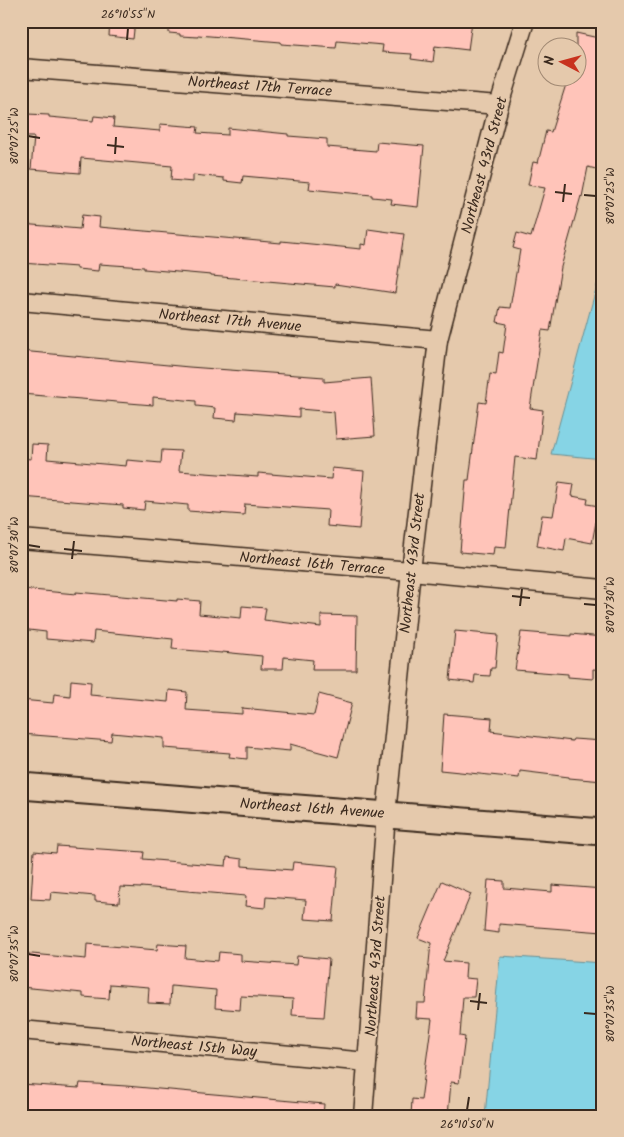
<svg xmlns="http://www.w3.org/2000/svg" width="624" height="1137" viewBox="0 0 624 1137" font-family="Kalam,sans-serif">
<rect width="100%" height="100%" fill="#e5c9ac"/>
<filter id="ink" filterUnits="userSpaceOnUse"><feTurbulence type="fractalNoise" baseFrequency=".02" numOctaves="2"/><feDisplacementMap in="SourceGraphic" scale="10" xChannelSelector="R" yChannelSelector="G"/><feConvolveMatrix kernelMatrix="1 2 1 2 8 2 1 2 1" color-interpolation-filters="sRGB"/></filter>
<g filter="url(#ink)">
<g fill="#86d4e5" stroke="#689095">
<polygon points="603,263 603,459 551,454"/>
<polygon points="500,956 603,963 603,1116 485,1116"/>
</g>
<g fill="#ffc4b9" stroke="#3b2a1e">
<polygon points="110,21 135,21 133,39 109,36"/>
<polygon points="169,21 472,21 468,50 435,46 433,62 411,59 412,54 382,52 383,45 337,41 336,48 281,44 281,42 198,35 198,37 180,36 180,34 169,33"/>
<polygon points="576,33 603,39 603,62 599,77 603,78 603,96 597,115 603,117 603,157 600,170 588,167 582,197 581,196 561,267 550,331 542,330 530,408 543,410 537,460 515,457 506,548 494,547 493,555 460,552 466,480 469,480 479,402 486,403 490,374 496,375 499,352 503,353 507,324 497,322 500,307 510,308 520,250 513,248 517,233 531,237 545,188 528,185 533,162 538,163 546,131 551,132 568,78 576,78"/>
<polygon points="27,114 49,115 49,117 93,121 94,116 114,118 113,127 160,131 160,124 198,127 197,133 228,135 228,128 288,134 288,136 327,139 327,147 376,151 377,142 424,146 418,207 391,204 392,199 372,197 372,195 309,189 310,182 243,176 242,183 224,181 224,178 193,175 193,182 171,180 172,166 81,158 80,173 31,169 34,137 26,137"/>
<polygon points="82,215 100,217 99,227 281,243 281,241 361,249 361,244 366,245 368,229 404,234 395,293 335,284 335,287 211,276 211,275 144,269 144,267 99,264 98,271 77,269 77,267 21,263 21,224 80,229"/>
<polygon points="21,351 189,367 324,377 324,382 371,378 375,436 336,439 334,412 299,409 299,417 237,412 236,420 214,418 215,408 196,406 196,401 153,397 153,405 21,394"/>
<polygon points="32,444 48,445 47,459 126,466 127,460 161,463 162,450 181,451 179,471 258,477 258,473 331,479 332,468 364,471 359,529 327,526 328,510 245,504 244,515 188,511 188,505 145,501 144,510 123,508 123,505 21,497 21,458 31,459"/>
<polygon points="559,482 574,484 572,496 588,499 587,504 599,506 592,543 566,538 564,551 537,546 542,515 553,516"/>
<polygon points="21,589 76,594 76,592 110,595 177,601 177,599 200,601 199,614 241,618 242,606 266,608 264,620 321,627 321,615 357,616 356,670 312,670 313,660 284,657 283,669 261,669 262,656 222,652 222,653 172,649 173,639 94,631 93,643 46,639 46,632 21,629"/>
<polygon points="455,631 498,635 495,668 491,668 490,676 475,675 474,683 450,680"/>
<polygon points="521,632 571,636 571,634 603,637 603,670 593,669 593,679 568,677 568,674 515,670"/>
<polygon points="71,680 91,682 90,695 168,702 169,690 187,692 186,710 242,714 242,708 314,715 319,694 352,703 338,757 290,744 290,751 247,747 247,759 229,757 230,753 164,748 164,738 112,733 111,741 21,734 21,700 53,703 54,694 70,696"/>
<polygon points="444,714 492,718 491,731 572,741 573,739 603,741 603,781 569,778 569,777 520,771 519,778 440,770"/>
<polygon points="57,846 144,852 143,859 226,866 227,857 242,859 242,866 292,870 293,862 338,866 333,921 304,919 306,900 266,897 265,908 245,906 246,896 141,887 141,888 120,887 119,903 95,901 95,896 51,892 50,900 31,899 34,851 56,853"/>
<polygon points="488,880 504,881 504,888 552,892 552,885 603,889 603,932 499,924 499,933 484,931"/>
<polygon points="442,881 471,894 443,961 466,963 465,978 476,979 474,997 463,997 460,1036 465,1037 459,1083 451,1082 448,1116 411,1116 412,1099 421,1100 432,1019 416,1018 417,1003 425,1003 431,943 418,938"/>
<polygon points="87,944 157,950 158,944 186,946 185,958 218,961 219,952 241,954 241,961 296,965 297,956 329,959 324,1017 292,1015 293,999 241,996 240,1010 215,1008 216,990 171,986 170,1004 148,1003 149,987 110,984 109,999 83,997 83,993 21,987 21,953 86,959"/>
<polygon points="80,1083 126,1086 324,1104 323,1116 21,1116 21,1084 79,1088"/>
</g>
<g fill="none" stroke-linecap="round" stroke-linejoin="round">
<defs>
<g id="street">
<polyline points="21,68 499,105"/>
<polyline points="21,301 438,340"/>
<polyline points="21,539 411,571 603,589"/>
<polyline points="21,1030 367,1062"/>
<polyline points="363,1116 386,814 411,571 438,340 499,105 525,21"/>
</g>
<polyline id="secondary" points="21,786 603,832"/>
</defs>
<use href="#street" stroke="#3b2a1e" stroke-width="21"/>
<use href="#secondary" stroke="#3b2a1e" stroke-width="29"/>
<use href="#street" stroke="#e5c9ac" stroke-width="18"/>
<use href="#secondary" stroke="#e5c9ac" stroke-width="25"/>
</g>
</g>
<path fill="none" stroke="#3b2a1e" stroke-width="2" d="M127,40L128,28M28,136L40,138M107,145L124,147M115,154L116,137M555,192L572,194M584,195L596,196M563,202L565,184M28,545L40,547M64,549L82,551M72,559L74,541M512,596L530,598M584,604L596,605M520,606L522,589M28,954L40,956M470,1001L487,1003M478,1010L480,993M584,1013L596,1014M467,1110L469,1097"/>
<g text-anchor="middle" stroke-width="4.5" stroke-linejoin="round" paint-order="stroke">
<g font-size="15" fill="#3b2a1e" stroke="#e5c9ac">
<text transform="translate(260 86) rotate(4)" y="5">Northeast 17th Terrace</text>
<text transform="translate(484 165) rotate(-75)" y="5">Northeast 43rd Street</text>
<text transform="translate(230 320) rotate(5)" y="5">Northeast 17th Avenue</text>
<text transform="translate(312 563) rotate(5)" y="5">Northeast 16th Terrace</text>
<text transform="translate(412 563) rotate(-84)" y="5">Northeast 43rd Street</text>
<text transform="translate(312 808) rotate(4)" y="5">Northeast 16th Avenue</text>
<text transform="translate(375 966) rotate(-86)" y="5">Northeast 43rd Street</text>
<text transform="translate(194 1046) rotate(5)" y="5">Northeast 15th Way</text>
</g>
</g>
<rect width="624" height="1137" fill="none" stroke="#e5c9ac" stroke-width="55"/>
<g transform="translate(562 62) rotate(276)"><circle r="24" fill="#e5c9ac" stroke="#a18973"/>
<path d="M0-4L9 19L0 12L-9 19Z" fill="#c8321e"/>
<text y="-8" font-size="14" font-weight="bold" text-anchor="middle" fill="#3b2a1e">N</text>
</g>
<rect x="28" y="28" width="568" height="1082" fill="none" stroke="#3b2a1e" stroke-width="2"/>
<g font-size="12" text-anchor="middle" fill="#3b2a1e">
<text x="128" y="18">26°10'55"N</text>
<text transform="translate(14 136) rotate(-90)" y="4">80°07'25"W</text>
<text transform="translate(610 196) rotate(-90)" y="4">80°07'25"W</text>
<text transform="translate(14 545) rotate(-90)" y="4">80°07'30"W</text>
<text transform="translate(610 605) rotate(-90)" y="4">80°07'30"W</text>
<text transform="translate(14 954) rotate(-90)" y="4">80°07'35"W</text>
<text transform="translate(610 1014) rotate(-90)" y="4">80°07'35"W</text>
<text x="467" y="1128">26°10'50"N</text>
</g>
</svg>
